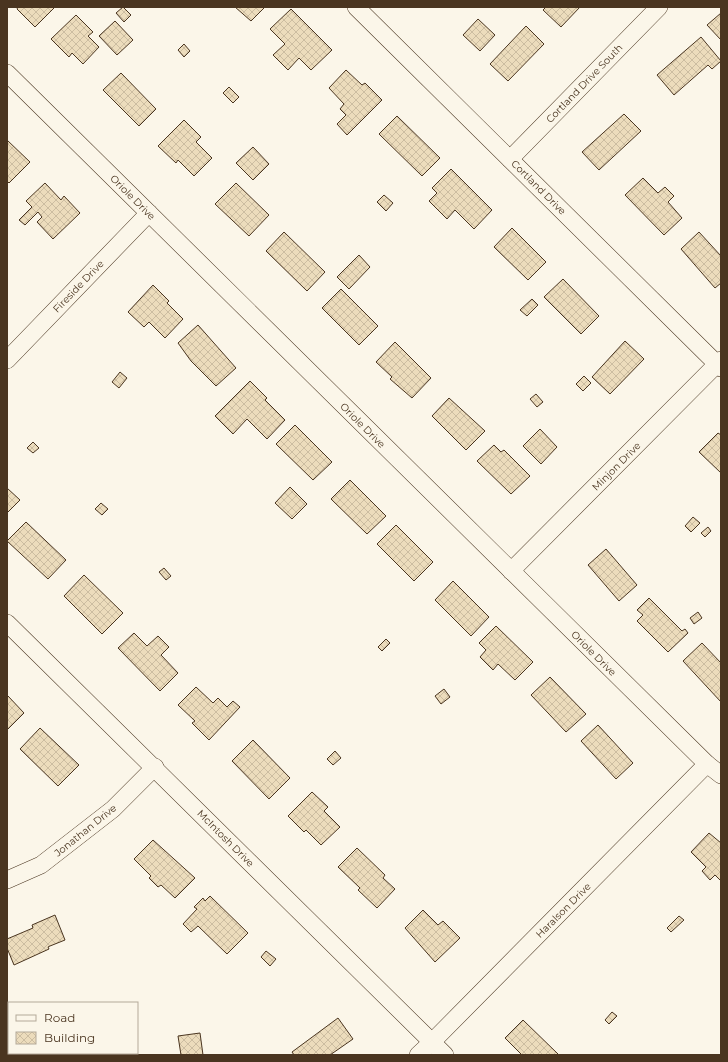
<svg xmlns="http://www.w3.org/2000/svg" width="728" height="1062" viewBox="0 0 728 1062" font-family="Montserrat,sans-serif">
<defs>
<pattern id="building-cross-hatch" width="8" height="8" patternUnits="userSpaceOnUse"><rect width="8" height="8" fill="#ecdcbc"/><path d="M0 0l8 8M0 8l8-8" fill="none" stroke="#ccbda1"/></pattern>
</defs>
<rect width="100%" height="100%" fill="#fbf6e9"/>
<g fill="url(#building-cross-hatch)" stroke="#4a3520">
<polygon points="18,7 53,7 54,8 35,27 17,9"/>
<polygon points="123,7 131,15 124,22 116,13"/>
<polygon points="235,7 265,7 251,21"/>
<polygon points="546,7 580,7 561,27 543,10"/>
<polygon points="291,9 332,50 311,70 299,58 288,70 273,55 285,44 270,29"/>
<polygon points="721,13 721,40 707,25"/>
<polygon points="76,15 93,32 88,36 99,47 83,64 72,53 69,57 51,39"/>
<polygon points="478,19 495,35 480,51 463,35"/>
<polygon points="115,21 133,40 117,55 99,36"/>
<polygon points="526,26 544,44 508,81 490,64"/>
<polygon points="701,37 721,61 712,69 708,65 674,95 657,75"/>
<polygon points="184,44 190,51 184,57 178,50"/>
<polygon points="346,70 362,85 365,83 382,100 347,135 337,124 346,115 340,109 344,104 329,88"/>
<polygon points="121,73 156,109 139,126 103,90"/>
<polygon points="229,87 239,97 233,103 223,93"/>
<polygon points="624,114 641,131 599,170 582,152"/>
<polygon points="397,116 440,158 422,176 379,134"/>
<polygon points="184,120 201,137 196,142 212,158 194,176 178,160 176,163 158,146"/>
<polygon points="7,140 30,162 9,183 7,181"/>
<polygon points="253,147 269,164 253,180 236,163"/>
<polygon points="451,169 492,210 474,229 455,210 447,219 429,201 437,193 432,188"/>
<polygon points="643,178 658,193 665,187 674,196 668,202 682,218 664,235 625,195"/>
<polygon points="45,183 61,200 64,196 80,213 53,239 37,222 42,217 38,212 25,225 19,220 32,207 26,201"/>
<polygon points="236,183 269,215 249,236 215,204"/>
<polygon points="384,195 393,203 386,211 377,202"/>
<polygon points="512,228 546,262 528,280 494,247"/>
<polygon points="284,232 325,272 307,291 266,251"/>
<polygon points="699,232 721,256 721,283 715,288 681,249"/>
<polygon points="359,255 370,267 349,289 337,277"/>
<polygon points="563,279 599,316 581,334 544,297"/>
<polygon points="153,285 169,301 167,303 183,319 165,338 149,322 144,327 128,312"/>
<polygon points="341,289 378,326 359,345 322,308"/>
<polygon points="532,299 538,305 527,316 520,310"/>
<polygon points="198,325 236,368 216,386 191,361 178,343"/>
<polygon points="625,341 644,359 610,394 592,377"/>
<polygon points="395,342 431,378 412,398 390,379 392,377 376,362"/>
<polygon points="120,372 127,378 119,388 112,382"/>
<polygon points="584,376 591,383 583,391 576,384"/>
<polygon points="250,381 267,398 265,400 285,420 267,439 247,419 233,434 215,416"/>
<polygon points="536,394 543,402 537,407 530,399"/>
<polygon points="449,398 485,431 466,450 432,416"/>
<polygon points="295,425 332,462 313,480 276,444"/>
<polygon points="540,429 557,447 541,464 523,446"/>
<polygon points="718,433 721,435 721,473 699,452"/>
<polygon points="33,442 39,448 33,453 27,448"/>
<polygon points="494,445 501,452 504,450 530,476 511,494 477,461"/>
<polygon points="350,480 386,516 367,534 331,499"/>
<polygon points="290,487 307,504 292,519 275,503"/>
<polygon points="7,488 20,500 7,513"/>
<polygon points="101,503 108,509 102,515 95,509"/>
<polygon points="693,517 700,523 691,532 685,526"/>
<polygon points="26,522 66,560 48,579 7,541"/>
<polygon points="396,525 433,562 414,581 377,544"/>
<polygon points="708,527 711,531 705,537 701,533"/>
<polygon points="606,549 637,585 619,601 588,565"/>
<polygon points="164,568 171,576 166,580 159,572"/>
<polygon points="84,575 123,613 102,634 64,596"/>
<polygon points="453,581 489,617 471,636 435,600"/>
<polygon points="649,598 682,631 685,629 688,633 668,652 637,621 643,615 637,610"/>
<polygon points="698,612 702,618 694,624 690,618"/>
<polygon points="496,626 533,662 515,680 498,664 493,670 480,657 486,650 479,643"/>
<polygon points="134,633 147,646 158,636 169,647 161,655 178,673 160,691 118,648"/>
<polygon points="386,639 390,643 382,651 378,647"/>
<polygon points="702,643 721,663 721,702 683,661"/>
<polygon points="550,677 586,714 566,732 531,695"/>
<polygon points="196,687 213,703 218,698 227,707 233,701 240,707 209,740 192,723 195,721 178,705"/>
<polygon points="444,689 450,697 441,704 435,696"/>
<polygon points="8,696 24,713 7,730 7,697"/>
<polygon points="598,725 633,763 616,779 581,741"/>
<polygon points="40,728 79,765 58,786 20,749"/>
<polygon points="253,740 290,778 269,799 232,761"/>
<polygon points="335,751 341,758 333,765 327,759"/>
<polygon points="312,792 328,807 324,811 340,827 321,845 306,830 304,832 288,816"/>
<polygon points="709,833 721,843 721,881 715,875 710,880 702,871 706,867 691,852"/>
<polygon points="153,840 195,878 175,898 161,885 158,887 149,878 151,876 134,859"/>
<polygon points="357,848 385,875 383,878 395,889 377,908 358,890 360,888 338,867"/>
<polygon points="210,896 248,933 227,954 198,926 191,932 183,924 197,909 194,907 203,898 205,901"/>
<polygon points="423,910 438,925 443,921 460,938 435,962 405,928"/>
<polygon points="55,915 65,940 50,946 48,947 49,949 14,965 7,948 7,939 33,928 32,925"/>
<polygon points="679,916 684,920 671,932 667,928"/>
<polygon points="266,951 276,959 270,966 261,957"/>
<polygon points="612,1012 617,1016 609,1024 605,1020"/>
<polygon points="338,1018 353,1039 330,1055 294,1055 292,1052"/>
<polygon points="523,1020 558,1054 557,1055 522,1055 505,1038"/>
<polygon points="200,1033 203,1055 181,1055 178,1036"/>
</g>
<g fill="none" stroke-linecap="round" stroke-linejoin="round">
<defs>
<g id="minor">
<polyline points="356,7 721,368"/>
<polyline points="7,73 707,764 721,775"/>
<polyline points="510,159 659,7"/>
<polyline points="7,360 149,213"/>
<polyline points="511,571 721,360"/>
<polyline points="7,623 445,1055"/>
<polyline points="7,880 41,865 113,809 155,767"/>
<polyline points="418,1055 432,1042 707,764"/>
</g>
</defs>
<use href="#minor" stroke="#4a3520" stroke-width="18"/>
<use href="#minor" stroke="#fbf6e9" stroke-width="17"/>
</g>
<g text-anchor="middle" stroke-width="3" stroke-linejoin="round" paint-order="stroke">
<g font-size="10" fill="#4a3520" stroke="#fbf6e9">
<text transform="translate(584 83) rotate(-46)" y="4">Cortland Drive South</text>
<text transform="translate(539 187) rotate(45)" y="4">Cortland Drive</text>
<text transform="translate(133 197) rotate(45)" y="4">Oriole Drive</text>
<text transform="translate(78 286) rotate(-46)" y="4">Fireside Drive</text>
<text transform="translate(363 425) rotate(45)" y="4">Oriole Drive</text>
<text transform="translate(616 466) rotate(-45)" y="4">Minjon Drive</text>
<text transform="translate(594 653) rotate(45)" y="4">Oriole Drive</text>
<text transform="translate(85 830) rotate(-39)" y="4">Jonathan Drive</text>
<text transform="translate(226 838) rotate(45)" y="4">McIntosh Drive</text>
<text transform="translate(563 910) rotate(-45)" y="4">Haralson Drive</text>
</g>
</g>
<rect width="728" height="1062" fill="none" stroke="#4a3520" stroke-width="16"/>
<rect x="8" y="1002" width="130" height="52" fill="#fbf6e9" stroke="#b4a999"/>
<rect x="16" y="1015" width="20" height="6" fill="#fbf6e9" stroke="#b4a999"/>
<text x="44" y="1022" font-size="12" fill="#4a3520">Road</text>
<rect x="16" y="1032" width="20" height="12" fill="url(#building-cross-hatch)" stroke="#b4a999"/>
<text x="44" y="1042" font-size="12" fill="#4a3520">Building</text>
</svg>
